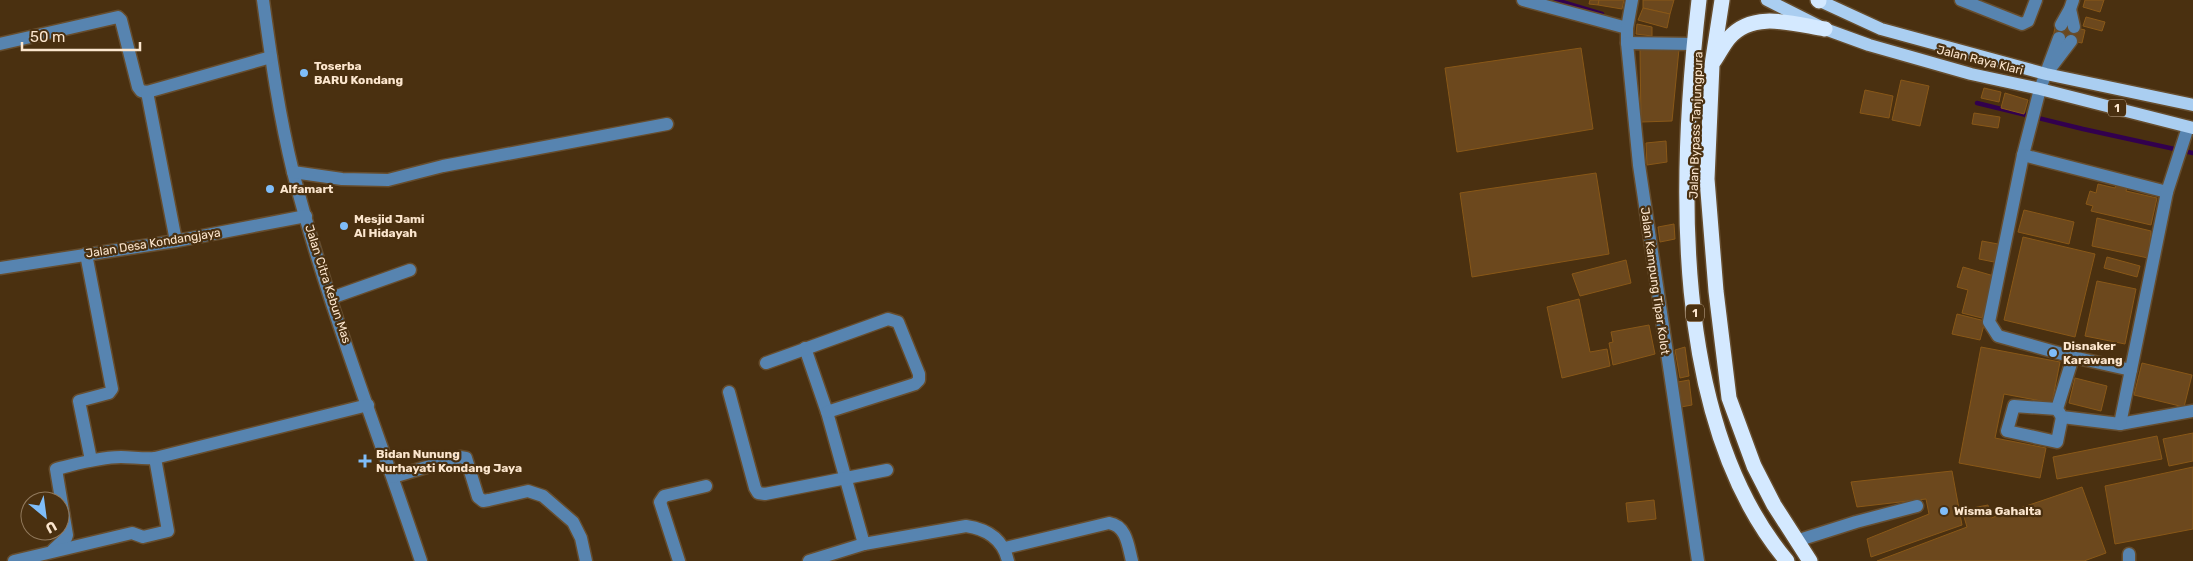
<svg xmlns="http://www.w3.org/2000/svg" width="2193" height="561" viewBox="0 0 2193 561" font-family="Rubik,sans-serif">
<rect width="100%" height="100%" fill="#4a3010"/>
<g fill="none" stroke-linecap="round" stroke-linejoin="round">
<g stroke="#32004e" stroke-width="4.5">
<polyline points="1556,0 1602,14"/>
<polyline points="1977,103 2083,129 2193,153"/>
</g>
</g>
<g fill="#6c481d" stroke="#895818">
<polygon points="1590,0 1599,0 1598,5 1589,4"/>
<polygon points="1599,0 1624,0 1622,9 1598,5"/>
<polygon points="1643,0 1674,0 1670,14 1643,8"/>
<polygon points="2085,0 2104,0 2100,12 2083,7"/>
<polygon points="1643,8 1670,14 1667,28 1638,20"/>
<polygon points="2086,17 2105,22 2102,31 2083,26"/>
<polygon points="2056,23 2085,30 2082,43 2053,37"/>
<polygon points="1637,24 1652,27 1652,36 1636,34"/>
<polygon points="1581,48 1593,129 1457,152 1445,68"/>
<polygon points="1640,49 1679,49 1672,121 1641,122"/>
<polygon points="1901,80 1929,86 1920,126 1892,120"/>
<polygon points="1984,88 2001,92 1999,102 1981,98"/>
<polygon points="1865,90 1893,96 1889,118 1860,113"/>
<polygon points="2005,93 2028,100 2024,114 2001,108"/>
<polygon points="1974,113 2000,117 1998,128 1972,124"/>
<polygon points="1666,141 1667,162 1647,165 1646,143"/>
<polygon points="1596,173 1609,254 1472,277 1460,193"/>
<polygon points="2098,184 2115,188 2116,185 2127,187 2126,191 2157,198 2151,225 2091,211 2093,206 2086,204 2090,191 2096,193"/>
<polygon points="2024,210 2074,222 2069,244 2018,232"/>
<polygon points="2097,218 2151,231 2148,258 2092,246"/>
<polygon points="1674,224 1675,239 1660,242 1658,227"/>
<polygon points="2023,237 2095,254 2075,337 2004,320"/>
<polygon points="1982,241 1998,244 1994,262 1979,259"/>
<polygon points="2107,257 2140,266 2137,277 2104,268"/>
<polygon points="1626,260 1631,283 1580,296 1572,274"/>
<polygon points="1963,267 1994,276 1982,318 1962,313 1968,290 1957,287"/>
<polygon points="2097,281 2136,289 2125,344 2085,336"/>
<polygon points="1579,299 1590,352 1607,349 1610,366 1562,378 1547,307"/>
<polygon points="1957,314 1985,321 1980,340 1952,334"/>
<polygon points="1649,325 1655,354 1613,365 1609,343 1613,342 1611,332"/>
<polygon points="1685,347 1689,376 1680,378 1675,350"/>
<polygon points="1981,347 2060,362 2052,403 2004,394 1995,438 2046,448 2040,478 1959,463"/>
<polygon points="2142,363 2192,375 2184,407 2134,395"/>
<polygon points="2075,378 2107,386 2101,411 2069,403"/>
<polygon points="1689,380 1692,405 1681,407 1678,382"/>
<polygon points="2193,433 2193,461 2169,466 2163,439"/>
<polygon points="2157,436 2162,459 2057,479 2053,457"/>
<polygon points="2193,467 2193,529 2115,544 2105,486"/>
<polygon points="1952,471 1962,525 1871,557 1867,539 1929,514 1926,499 1857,507 1851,482"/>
<polygon points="2082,487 2106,553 2084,561 1877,561 1967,527 1962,510 1988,505 1991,518"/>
<polygon points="1654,500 1656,519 1628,522 1626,503"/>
</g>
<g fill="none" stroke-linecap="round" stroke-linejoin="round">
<defs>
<g id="minor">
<path d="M263,0C271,58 279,115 293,172C327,304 378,432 421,561"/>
<polyline points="1523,0 1627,28"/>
<polyline points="1632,0 1627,28 1627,43 1639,165 1698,561"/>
<polyline points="1961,0 2022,24 2028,21 2036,0"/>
<polyline points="2070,9 2074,27"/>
<polyline points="2061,25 2070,9 2073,0"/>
<polyline points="2059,38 2040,89 2023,155 1989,322 1998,336 2073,357 2131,370"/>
<polyline points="1627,43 1694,44"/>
<polyline points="0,44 118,17 121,20 138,87 141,91 147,92 271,57"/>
<polyline points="2052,66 2071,41"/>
<polyline points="147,92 176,241"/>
<polyline points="2023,155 2167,192"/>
<polyline points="293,172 342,179 388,180 443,166 667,124"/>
<polyline points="86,254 112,389 109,393 79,401 91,460"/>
<polyline points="0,268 176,241 306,216"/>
<polyline points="331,298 410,270"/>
<polyline points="805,348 827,412 864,544"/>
<polyline points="2073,357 2057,409 2062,417 2120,424 2193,411"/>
<polyline points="766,363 888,319 898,322 919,374 919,380 915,384 827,412"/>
<polyline points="729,392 755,488 758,493 765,494 887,470"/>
<polyline points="2057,409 2014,406 2007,431 2057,442 2062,417"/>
<polyline points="2120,424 2167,192 2188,127"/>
<polyline points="393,477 460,457 466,458 478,497 483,501 489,500 528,491 543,496 573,522 581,538 586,561"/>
<polyline points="1796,541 1856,522 1917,506"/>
<path d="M1005,548L1109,523C1127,526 1128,546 1132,561"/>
<path d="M53,550L66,538L67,535L56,469C77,464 99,457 121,457C132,457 143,459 155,458"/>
<polyline points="2129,554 2129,561"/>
<polyline points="14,561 132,533 143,537 168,531 155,458 368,405"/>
<polyline points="679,561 660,502 664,496 706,486"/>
<path d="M809,561L864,544L966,526C987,529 1003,539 1008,561"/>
</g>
<g id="major">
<polyline points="1767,0 1825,29 1869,45 1971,74 2040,89 2193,128"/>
<polyline points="1818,0 1881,29 2046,74 2193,105"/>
</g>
<g id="highway">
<path d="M1699,0C1679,171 1669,421 1787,561"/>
<polyline points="1722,0 1712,65 1707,179 1716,291 1729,398 1754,466 1774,505 1810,561"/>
<polyline points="1818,0 1819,1"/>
<path d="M1714,61C1719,54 1723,45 1729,38C1753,10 1794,24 1825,29"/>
</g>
</defs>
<use href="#minor" stroke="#664d2e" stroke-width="15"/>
<use href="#major" stroke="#664d2e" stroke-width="15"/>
<use href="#highway" stroke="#664d2e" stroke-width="18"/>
<use href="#minor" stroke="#5784b0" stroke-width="12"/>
<use href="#major" stroke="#aacef1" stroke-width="12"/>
<use href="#highway" stroke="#d4e9ff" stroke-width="15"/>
</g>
<g fill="#7fbdf9" stroke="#4a3010" stroke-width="2">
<circle cx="304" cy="73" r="5"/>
<circle cx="270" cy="189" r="5"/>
<circle cx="344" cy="226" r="5"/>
<circle cx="2053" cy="353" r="5"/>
<path d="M362.5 453.5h5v5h5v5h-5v5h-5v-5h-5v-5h5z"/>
<circle cx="1944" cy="511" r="5"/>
</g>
<g text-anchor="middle" stroke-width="4.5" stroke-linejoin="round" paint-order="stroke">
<g fill="#4a3010" stroke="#c7af95" stroke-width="1">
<rect x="2108" y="99.5" width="18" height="17" rx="4"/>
<rect x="1686" y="304.5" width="18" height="17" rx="4"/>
</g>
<g font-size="11" font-weight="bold" fill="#fce6ce">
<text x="2117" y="112">1</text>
<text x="1695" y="317">1</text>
</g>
<g font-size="12" fill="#fce6ce" stroke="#4a3010">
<text transform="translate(1980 60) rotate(14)" y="4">Jalan Raya Klari</text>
<text transform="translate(1696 125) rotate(-88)" y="4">Jalan Bypass Tanjungpura</text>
<text transform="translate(153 243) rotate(-9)" y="4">Jalan Desa Kondangjaya</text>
<text transform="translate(1655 281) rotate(82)" y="4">Jalan Kampung Tipar Kolot</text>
<text transform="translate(328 284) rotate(72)" y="4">Jalan Citra Kebun Mas</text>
</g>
<g font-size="12" font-weight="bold" fill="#fce6ce" stroke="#4a3010" text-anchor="start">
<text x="314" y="70">Toserba<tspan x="314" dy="14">BARU Kondang</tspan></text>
<text x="280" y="193">Alfamart</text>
<text x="354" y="223">Mesjid Jami<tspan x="354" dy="14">Al Hidayah</tspan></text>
<text x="2063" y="350">Disnaker<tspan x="2063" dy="14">Karawang</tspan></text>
<text x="376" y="458">Bidan Nunung<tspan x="376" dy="14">Nurhayati Kondang Jaya</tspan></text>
<text x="1954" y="515">Wisma Gahalta</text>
</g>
</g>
<g transform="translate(45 516) rotate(151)"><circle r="24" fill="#4a3010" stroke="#91795c"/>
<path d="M0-4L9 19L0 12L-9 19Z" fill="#7fbdf9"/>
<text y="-8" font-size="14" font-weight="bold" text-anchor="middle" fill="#fce6ce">U</text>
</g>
<path d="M22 42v8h118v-8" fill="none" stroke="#fce6ce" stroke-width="2.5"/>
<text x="30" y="42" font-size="15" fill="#fce6ce" stroke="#4a3010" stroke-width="4" paint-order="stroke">50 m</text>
</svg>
